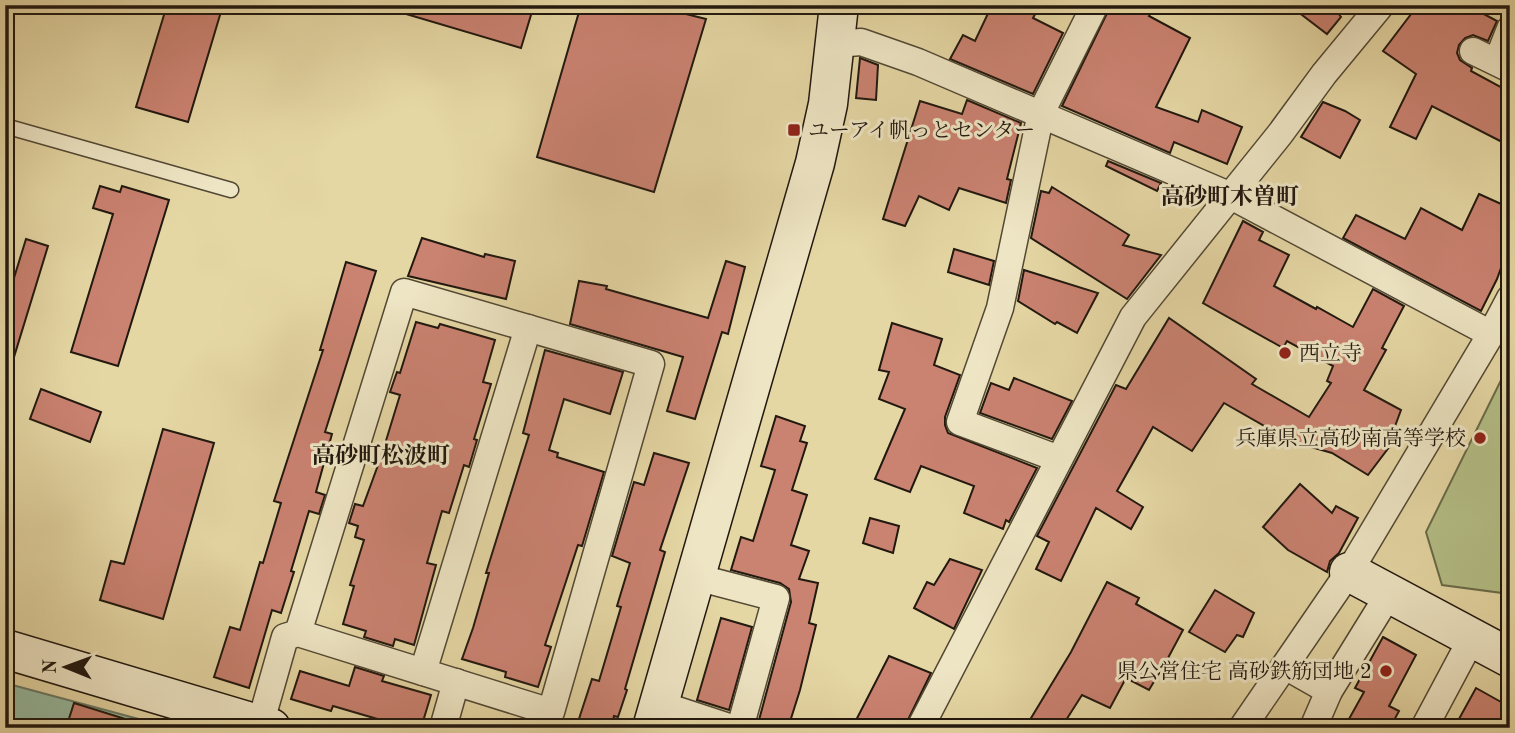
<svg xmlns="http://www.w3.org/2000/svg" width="1515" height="733" viewBox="0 0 1515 733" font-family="'Old Standard TT','Noto Serif JP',serif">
<rect width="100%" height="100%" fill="#e5d7a4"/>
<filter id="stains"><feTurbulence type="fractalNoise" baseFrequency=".00286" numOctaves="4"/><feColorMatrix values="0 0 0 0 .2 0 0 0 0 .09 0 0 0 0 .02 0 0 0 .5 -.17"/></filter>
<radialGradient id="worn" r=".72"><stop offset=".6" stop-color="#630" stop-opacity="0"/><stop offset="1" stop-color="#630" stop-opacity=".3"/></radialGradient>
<polygon fill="#b4be86" stroke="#6a6b4a" stroke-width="2" points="1510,362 1510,594 1442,585 1426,532"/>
<polygon fill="#97baa0" stroke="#687966" stroke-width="2" points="5,683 172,728 5,728"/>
<g fill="#ca8271" stroke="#21180f" stroke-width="2">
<polygon points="167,5 223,5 188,122 136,107"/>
<polygon points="397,5 534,5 521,48 396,11"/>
<polygon points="581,5 650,5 706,19 654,192 537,157"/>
<polygon points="992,5 1040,5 1033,18 1063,33 1033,94 950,59 963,35 975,41"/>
<polygon points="1111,5 1155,5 1149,16 1190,38 1156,107 1198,122 1202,110 1242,127 1227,164 1174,142 1170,153 1062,106"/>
<polygon points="1289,5 1342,5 1338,13 1341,17 1327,34"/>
<polygon points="1418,5 1467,5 1497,21 1488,41 1473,35 1465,38 1459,45 1457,53 1460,60 1472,68 1471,71 1510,92 1510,146 1432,106 1416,139 1390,127 1416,74 1383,51"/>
<polygon points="860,58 878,65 876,100 856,98"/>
<polygon points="967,100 1021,123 1007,179 1011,180 1006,203 959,188 949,210 919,196 905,226 883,219 920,101 962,114"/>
<polygon points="1323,102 1345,111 1360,120 1340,158 1301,137"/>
<polygon points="1108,161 1161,183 1157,191 1106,166"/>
<polygon points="100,186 120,192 122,186 169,200 118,366 71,352 113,214 93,208"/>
<polygon points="1052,187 1129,235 1123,245 1161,255 1127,299 1031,238 1041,191 1049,193"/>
<polygon points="1479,194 1510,208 1510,243 1497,279 1481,311 1343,238 1356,215 1405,239 1421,208 1462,230"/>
<polygon points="1243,221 1263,232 1259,240 1289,255 1274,286 1316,309 1317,307 1353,327 1373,289 1404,306 1382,348 1386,350 1364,390 1401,410 1394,429 1399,434 1368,475 1332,453 1273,436 1275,432 1224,403 1192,451 1153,427 1117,491 1143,507 1131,529 1096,508 1061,581 1036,569 1049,542 1037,536 1116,385 1126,389 1169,318 1256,379 1252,384 1309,417 1331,383 1327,381 1333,366 1287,341 1283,348 1203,303"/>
<polygon points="422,238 484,257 485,254 515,261 506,299 408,276"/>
<polygon points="26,239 48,246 10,370 5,369 5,307"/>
<polygon points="954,249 994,261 989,285 948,272"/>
<polygon points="726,261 745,267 728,334 722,332 695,419 667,411 683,357 570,324 579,281 607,286 606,289 708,318"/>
<polygon points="346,262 376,271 325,432 332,434 316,492 325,495 319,514 309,511 291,571 294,572 281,613 272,610 249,688 214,677 230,627 240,630 260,562 263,563 281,503 274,501 323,350 320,350"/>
<polygon points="1024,270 1098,293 1077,333 1057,322 1055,324 1018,301"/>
<polygon points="416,322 438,328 440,324 495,340 483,382 491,384 474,439 477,440 469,467 464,465 449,513 442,511 427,563 436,565 414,645 395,639 393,646 364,637 366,631 343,624 354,586 350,585 364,540 355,537 358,526 349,523 355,504 363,506 381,457 400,395 390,392 397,372 400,373"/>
<polygon points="892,323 942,339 934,365 960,375 945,417 945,425 948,433 1037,468 1009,522 1006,520 1003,529 964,513 974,486 921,466 910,492 875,479 905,409 879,399 889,372 879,370"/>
<polygon points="545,350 623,372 610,414 564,399 549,450 558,453 557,457 604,472 582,546 578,545 545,645 551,647 538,687 505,677 506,672 462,659 473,628 489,573 486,573 529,435 523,433"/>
<polygon points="1014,378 1072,401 1052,439 980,413 991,383 1009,390"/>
<polygon points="41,389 101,412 90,442 30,419"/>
<polygon points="776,416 805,426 800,441 807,443 792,490 807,495 791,545 809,551 799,579 818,583 809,623 816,625 800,690 788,728 777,728 759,720 791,602 789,589 780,583 731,570 741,537 753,541 775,470 761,466"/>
<polygon points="163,429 214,443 163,619 100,600 111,561 124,564"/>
<polygon points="654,453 689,463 660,550 665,552 625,689 627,690 618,717 614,716 612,728 576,728 592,679 599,681 621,607 617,606 630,563 612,556 634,482 644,485"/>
<polygon points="1300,484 1332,513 1336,506 1358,518 1339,553 1330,561 1327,572 1288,550 1263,527"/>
<polygon points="870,518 899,526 893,553 863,543"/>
<polygon points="950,559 982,570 954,629 914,608 927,582 934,585"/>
<polygon points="1107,582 1139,598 1136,604 1183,630 1168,658 1149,690 1126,678 1110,708 1082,695 1061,728 1025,728 1071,652"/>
<polygon points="1215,590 1254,613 1243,637 1237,635 1225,652 1189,632"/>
<polygon points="721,618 752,627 729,710 697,700"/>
<polygon points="1383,637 1416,655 1389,706 1399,711 1390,728 1344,728 1364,692 1355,688"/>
<polygon points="889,656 931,673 904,728 852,728"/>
<polygon points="355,667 384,676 382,681 431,695 421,728 389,728 391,723 333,706 331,711 291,699 300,671 349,686"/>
<polygon points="1476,688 1510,707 1510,712 1501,728 1454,728"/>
<polygon points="74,703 138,723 138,728 66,728"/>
</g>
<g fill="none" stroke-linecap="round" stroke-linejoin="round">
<defs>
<polyline id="lane" points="5,126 231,190"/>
<g id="street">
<polyline points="836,44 861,42 918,62 1231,196 1491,334"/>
<polyline points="1473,51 1510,69"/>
<polyline points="1497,62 1510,29"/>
<polyline points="1059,459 960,422 1000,308 1041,113 1095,5"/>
<polyline points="696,577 776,598 740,728"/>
<polyline points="1285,666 1329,691"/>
<polyline points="423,672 528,328"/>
<polyline points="659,704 732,728"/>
<polyline points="260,725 285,637 298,633 551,712 651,364 404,292 298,633"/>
<polyline points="443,728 456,682"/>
<polyline points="920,728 1133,317 1280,134 1324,74 1381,5"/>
<polyline points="1242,728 1349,572 1491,334 1510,298"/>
<polyline points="1313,728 1329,691 1389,594"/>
<polyline points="1424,728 1472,638"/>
</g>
<g id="secondary">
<polyline points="1349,572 1510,658"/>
<polyline points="5,649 271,728"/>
<polyline points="652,728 815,163 828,104 839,5"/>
</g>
</defs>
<use href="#lane" stroke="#524834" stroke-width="17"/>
<use href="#street" stroke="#524834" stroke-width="29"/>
<use href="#secondary" stroke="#21180f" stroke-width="41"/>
<use href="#lane" stroke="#eee5c4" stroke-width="14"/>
<use href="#street" stroke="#eee5c4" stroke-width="26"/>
<use href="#secondary" stroke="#eee5c4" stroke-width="38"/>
</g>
<g fill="#8f2418" stroke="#eee5c4" stroke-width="2.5">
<rect x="787" y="123" width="14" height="14" rx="3.5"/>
<circle cx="1285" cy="353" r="7"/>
<circle cx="1480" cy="438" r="7"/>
<circle cx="1386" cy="671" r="7"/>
</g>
<g text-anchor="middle" stroke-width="6" stroke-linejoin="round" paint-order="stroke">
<g font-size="21" fill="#21180f" stroke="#eee5c4" text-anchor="start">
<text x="808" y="137">ユーアイ帆っとセンター</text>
<text x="1299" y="360">西立寺</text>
<text x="1466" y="445" text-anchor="end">兵庫県立高砂南高等学校</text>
<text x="1372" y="678" text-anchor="end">県公営住宅 高砂鉄筋団地 2</text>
</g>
<g font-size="23" font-weight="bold" fill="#21180f" stroke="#eee5c4">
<text x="1230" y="204">高砂町木曽町</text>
<text x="381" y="463">高砂町松波町</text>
</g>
</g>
<rect width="1515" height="733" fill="none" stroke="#e5d7a4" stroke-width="28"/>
<rect x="7" y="7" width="1501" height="719" fill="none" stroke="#21180f" stroke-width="3.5"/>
<rect x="14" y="14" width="1487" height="705" fill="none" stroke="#21180f" stroke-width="2"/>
<g transform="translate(66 667) rotate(271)" stroke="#eee5c4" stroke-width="5" paint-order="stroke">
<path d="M0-5L12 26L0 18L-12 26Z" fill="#21180f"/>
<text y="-10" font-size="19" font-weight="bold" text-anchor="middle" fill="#21180f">N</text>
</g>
<rect width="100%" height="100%" filter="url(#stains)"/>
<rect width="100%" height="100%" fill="url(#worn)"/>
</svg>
